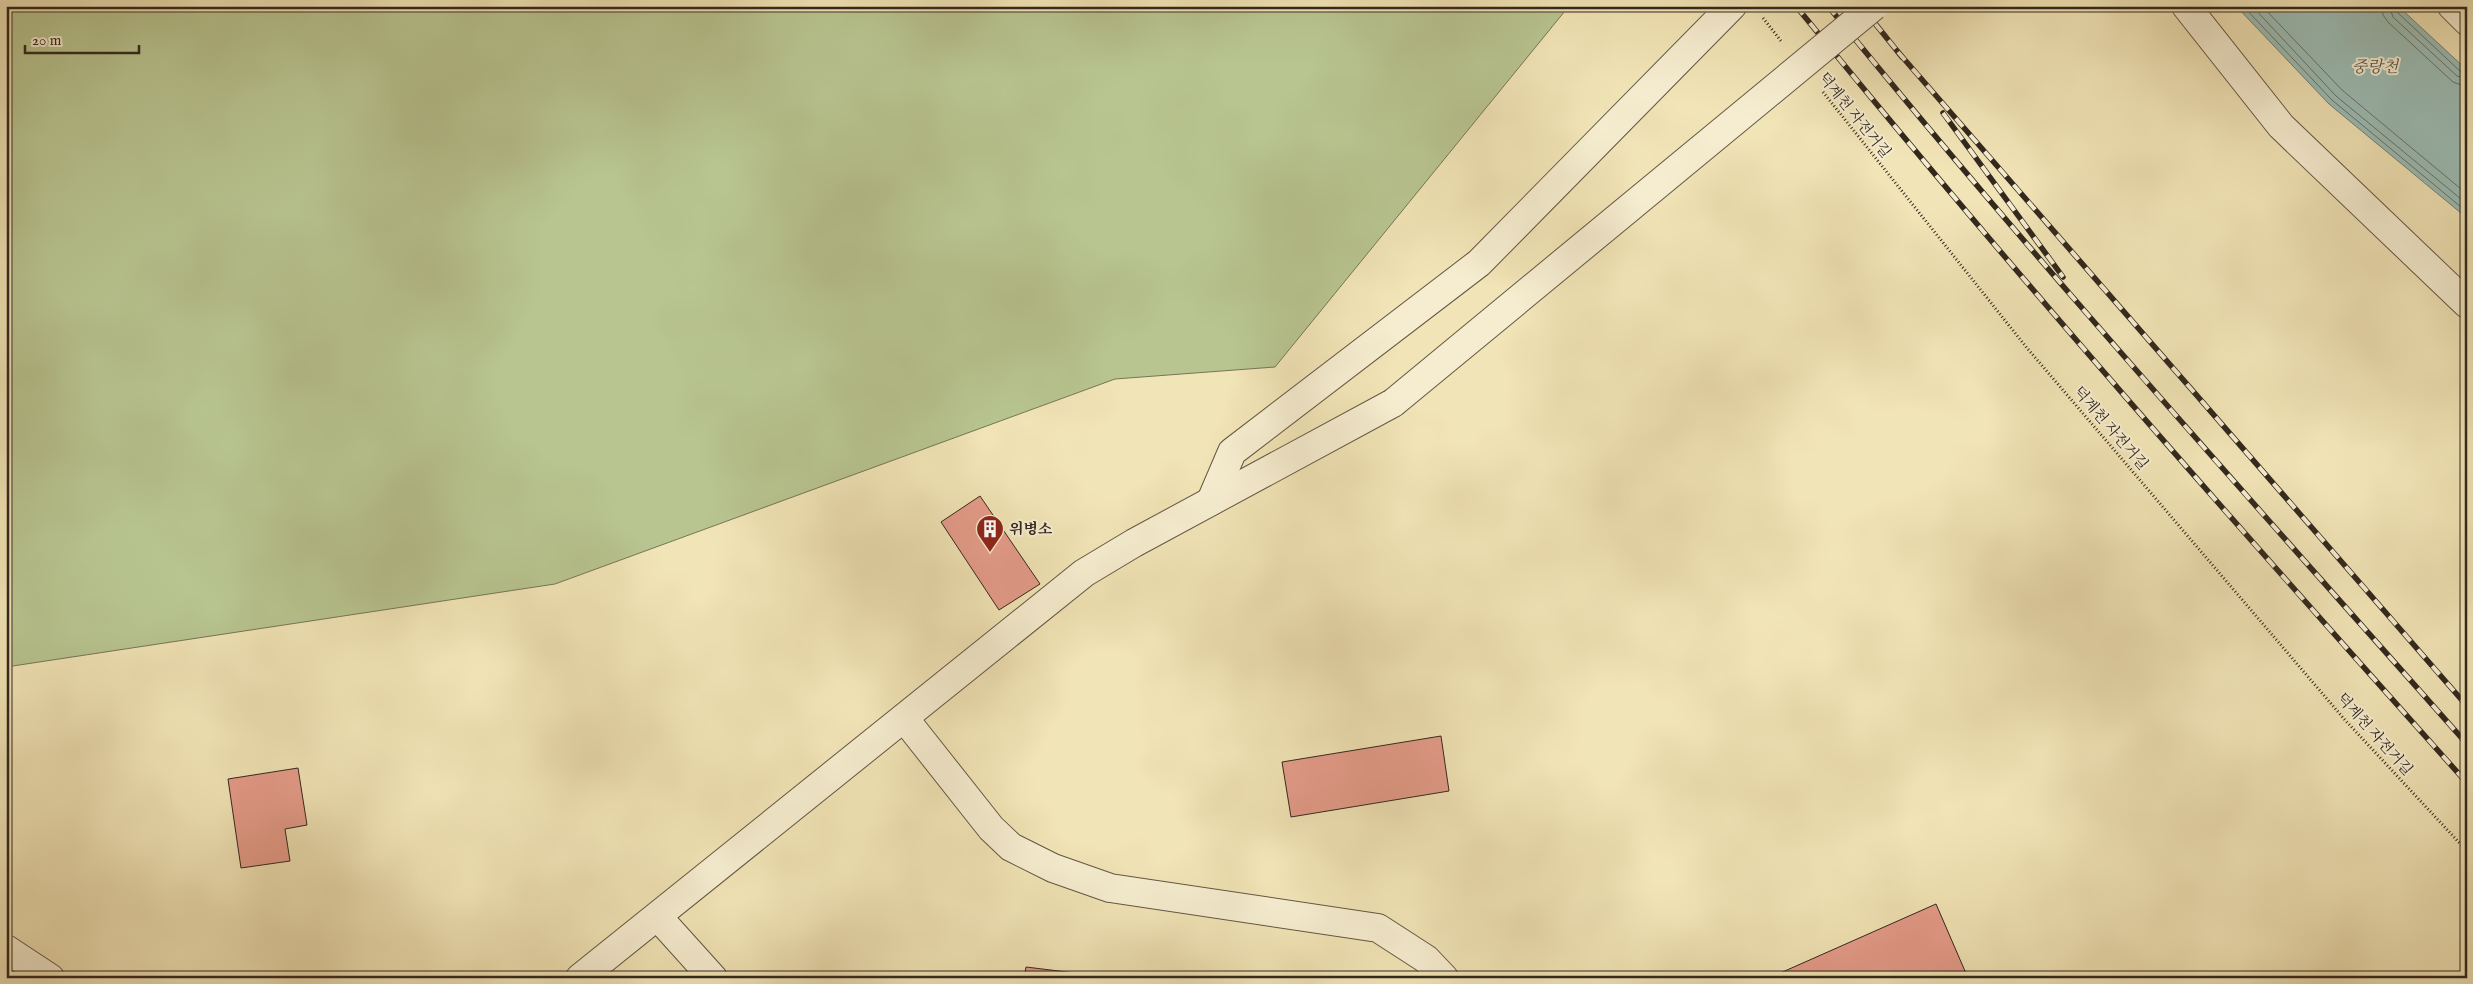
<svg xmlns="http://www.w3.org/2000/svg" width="2473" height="984" viewBox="0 0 2473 984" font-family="'IM FELL English','Noto Serif KR',serif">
<rect width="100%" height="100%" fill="#f1e4b6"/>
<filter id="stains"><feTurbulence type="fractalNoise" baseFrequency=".004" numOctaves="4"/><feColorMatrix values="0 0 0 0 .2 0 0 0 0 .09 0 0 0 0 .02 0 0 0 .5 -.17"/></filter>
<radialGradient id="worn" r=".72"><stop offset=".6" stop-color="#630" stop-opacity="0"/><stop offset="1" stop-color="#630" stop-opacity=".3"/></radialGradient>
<polygon fill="#b8c590" stroke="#757657" points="6,6 1569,6 1275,367 1115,379 555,584 6,667"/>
<polygon fill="#9cbdb5" stroke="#728179" points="2236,6 2398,6 2467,70 2467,218 2329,104"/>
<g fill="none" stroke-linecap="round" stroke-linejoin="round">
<g stroke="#67726a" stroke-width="1">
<polyline points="2243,6 2332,100 2467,212"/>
<polyline points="2252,6 2336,96 2467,204"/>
<polyline points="2262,6 2342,90 2467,194"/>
<polyline points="2382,6 2383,15 2388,22 2453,82 2467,87"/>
<polyline points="2389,6 2393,17 2457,76 2467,79"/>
<polyline points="2396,6 2397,12 2461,72 2467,73"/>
</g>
</g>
<g fill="#e59c8a" stroke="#32281e">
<polygon points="980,496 1040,584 999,610 941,522"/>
<polygon points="1441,736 1449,791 1291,817 1282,762"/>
<polygon points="298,768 307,825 285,829 290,861 241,868 228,779"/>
<polygon points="1936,904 1968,978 1769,978"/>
<polygon points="1026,967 1116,978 1024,978"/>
</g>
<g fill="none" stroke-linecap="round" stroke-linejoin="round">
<defs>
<g id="minor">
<polyline points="2186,6 2281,126 2467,304"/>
<polyline points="2452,6 2467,21"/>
<polyline points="1211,501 1232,452 1479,263 1732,6"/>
<polyline points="904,718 991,828 1011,847 1053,868 1110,888 1378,928 1426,959 1444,978"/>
<polyline points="658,917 713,978"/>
<polyline points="6,949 50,978"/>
<polyline points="580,978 1084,573 1134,543 1393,403"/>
</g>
</defs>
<use href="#minor" stroke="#625744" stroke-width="30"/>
<g stroke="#32281e" stroke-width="3" stroke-dasharray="1 2.5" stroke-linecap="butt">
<polyline points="1763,18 1781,41"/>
<polyline points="1823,92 2027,348 2345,720 2467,851"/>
</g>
<use href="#minor" stroke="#f6edd0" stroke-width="28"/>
<defs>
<g id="rail">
<path d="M1796,6C2012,272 2239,528 2467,783"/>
<path d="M1828,6C2033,259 2251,500 2467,744"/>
<polyline points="1861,6 1902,57"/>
<polyline points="1898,52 2467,706"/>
<polyline points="1943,113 2063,277"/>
</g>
</defs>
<use href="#rail" stroke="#32281e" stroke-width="5.5"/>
<use href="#rail" stroke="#f6edd0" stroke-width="4" stroke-dasharray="11" stroke-linecap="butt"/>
<defs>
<polyline id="minor-bridge" points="1393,403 1874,6"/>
</defs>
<use href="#minor-bridge" stroke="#625744" stroke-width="30" stroke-linecap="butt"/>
<use href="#minor-bridge" stroke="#f6edd0" stroke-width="28"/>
</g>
<defs>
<symbol id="building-pin" viewBox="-11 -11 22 30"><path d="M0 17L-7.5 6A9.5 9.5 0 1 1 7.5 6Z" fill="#8f2418" stroke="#f6edd0"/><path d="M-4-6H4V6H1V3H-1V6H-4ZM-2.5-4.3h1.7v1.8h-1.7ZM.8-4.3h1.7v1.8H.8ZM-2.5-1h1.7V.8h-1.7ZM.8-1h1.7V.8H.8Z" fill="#fff"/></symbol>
</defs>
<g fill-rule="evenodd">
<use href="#building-pin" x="974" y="513" width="32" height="43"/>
</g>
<g text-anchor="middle" stroke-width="4" stroke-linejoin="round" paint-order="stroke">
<g font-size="15" fill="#32281e" stroke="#f6edd0">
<text transform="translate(1855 115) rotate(51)" y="5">덕계천 자전거길</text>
<text transform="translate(2111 428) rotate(49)" y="5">덕계천 자전거길</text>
<text transform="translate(2375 734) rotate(48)" y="5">덕계천 자전거길</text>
</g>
<g font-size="15" font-weight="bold" fill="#32281e" stroke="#f6edd0" text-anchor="start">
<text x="1009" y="534">위병소</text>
</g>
<g font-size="16" font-style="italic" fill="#52554b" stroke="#f6edd0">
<text x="2375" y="72">중랑천</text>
</g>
</g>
<rect width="2473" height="984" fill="none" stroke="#f1e4b6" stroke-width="25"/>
<rect x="8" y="8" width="2458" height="969" fill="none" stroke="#32281e" stroke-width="2.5"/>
<rect x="12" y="12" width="2448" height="959" fill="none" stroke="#32281e"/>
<path d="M25 45v8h114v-8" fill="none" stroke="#32281e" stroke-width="2.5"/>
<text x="32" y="45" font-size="15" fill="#32281e" stroke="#f6edd0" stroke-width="4" paint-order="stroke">20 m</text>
<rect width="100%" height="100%" filter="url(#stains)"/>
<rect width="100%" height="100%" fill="url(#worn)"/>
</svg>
